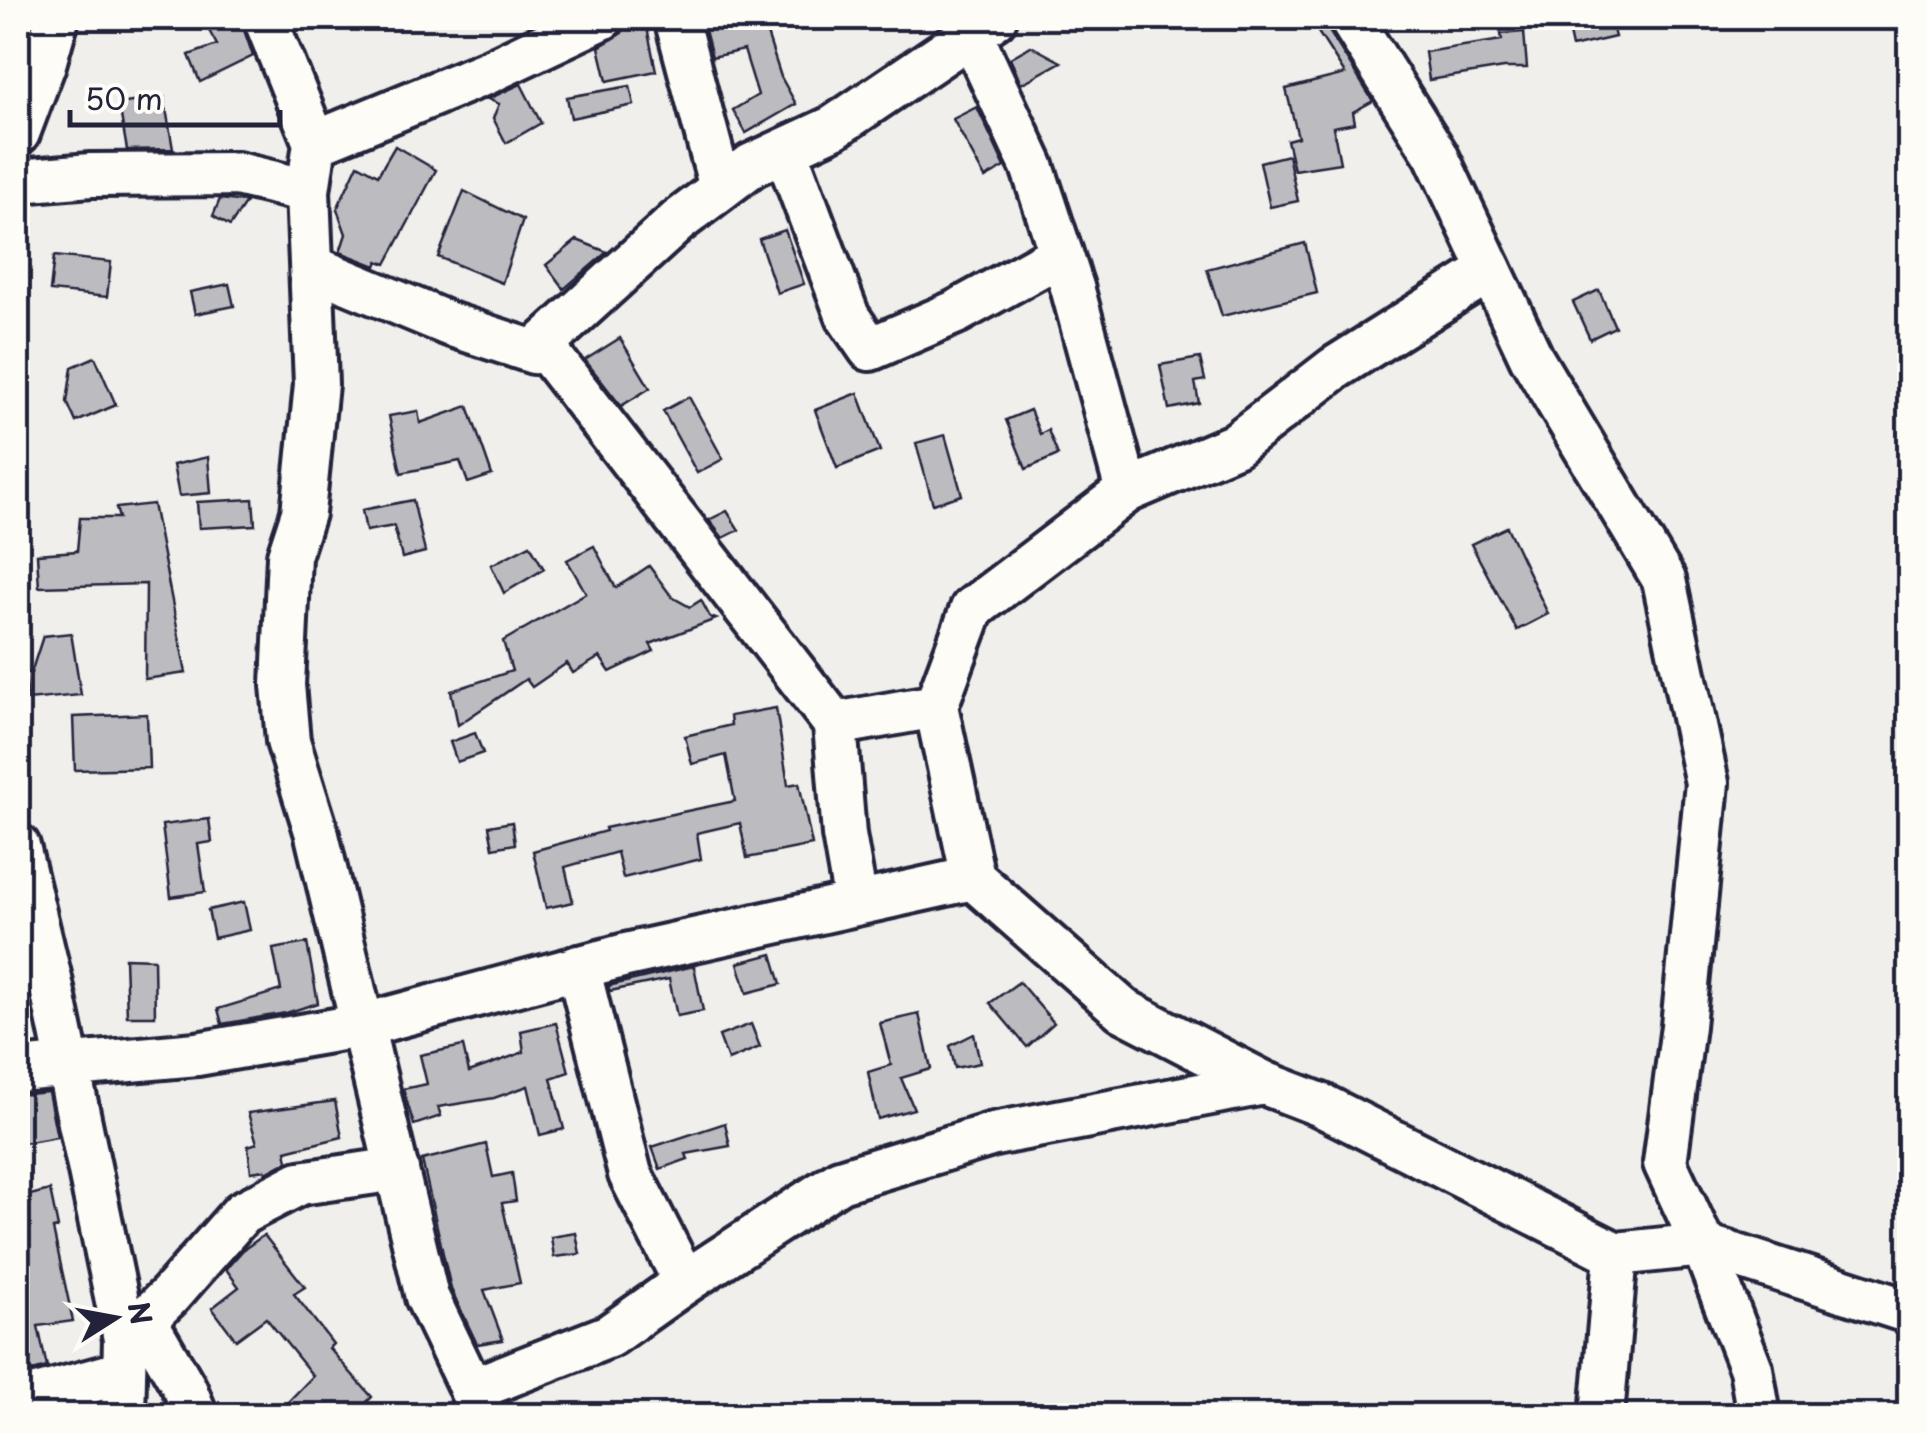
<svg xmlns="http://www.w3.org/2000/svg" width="1927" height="1433" viewBox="0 0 1927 1433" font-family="'Playpen Sans',sans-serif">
<rect width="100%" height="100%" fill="#f0efec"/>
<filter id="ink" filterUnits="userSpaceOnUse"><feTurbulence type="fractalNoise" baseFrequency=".01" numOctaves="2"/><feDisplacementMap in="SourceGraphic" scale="20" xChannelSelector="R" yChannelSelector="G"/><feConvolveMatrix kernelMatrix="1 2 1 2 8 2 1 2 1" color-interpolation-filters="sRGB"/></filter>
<g filter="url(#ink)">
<g fill="#bcbcc0" stroke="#22223b" stroke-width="2.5">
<polygon points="18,18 31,18 18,63"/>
<polygon points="202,18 240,18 253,56 200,82 189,55 217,45"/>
<polygon points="627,18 645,18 656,71 607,81 599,47 622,33"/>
<polygon points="702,18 762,18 781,77 796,104 746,133 733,110 758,95 744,50 712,57"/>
<polygon points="1309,18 1325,18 1329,31 1373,101 1353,112 1355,123 1333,127 1340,163 1294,170 1287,140 1298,137 1286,89 1345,74"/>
<polygon points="1595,18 1610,18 1615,37 1572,47 1567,24"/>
<polygon points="1524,32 1527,68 1504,68 1429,80 1425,52 1502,40 1501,34"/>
<polygon points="1031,46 1061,62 1021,84 1010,58"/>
<polygon points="521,84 541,123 506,143 493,118 499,104 488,99"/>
<polygon points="630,86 634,105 571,118 567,97"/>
<polygon points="164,97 173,149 127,150 119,104"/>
<polygon points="977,107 1005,167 985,178 953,119"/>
<polygon points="395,146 436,170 386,264 378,261 376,266 340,252 346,234 337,209 358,164 378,175"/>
<polygon points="1288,155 1298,201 1270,207 1260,162"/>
<polygon points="464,191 523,220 502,283 438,257"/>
<polygon points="220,199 246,202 230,226 213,216"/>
<polygon points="785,230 804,284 777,293 759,239"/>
<polygon points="577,240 607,252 564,289 546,265"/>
<polygon points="1305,243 1317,293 1222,316 1207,269"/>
<polygon points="54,256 111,262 107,297 50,291"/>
<polygon points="229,284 234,306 195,314 190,292"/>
<polygon points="1599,290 1615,327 1590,339 1573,302"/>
<polygon points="620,338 650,388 621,406 585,360"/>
<polygon points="95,357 116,405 76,422 67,402 72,367"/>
<polygon points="1200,358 1205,380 1195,382 1199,403 1169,409 1160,365"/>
<polygon points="858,393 880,451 837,468 815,410"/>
<polygon points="689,397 723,459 697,473 663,411"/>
<polygon points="468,406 492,475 468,483 460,461 401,473 389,416 418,411 420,423"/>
<polygon points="1030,410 1040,434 1048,430 1058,455 1026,469 1006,420"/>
<polygon points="945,435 962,495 933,504 916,443"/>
<polygon points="208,457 211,493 179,496 173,465"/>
<polygon points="253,499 255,525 199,528 197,502"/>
<polygon points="413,500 425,552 402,558 394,526 366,531 362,510"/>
<polygon points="153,504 186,673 145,679 146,584 39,587 37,554 77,551 80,518 119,518 116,508"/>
<polygon points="727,511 739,530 723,538 709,520"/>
<polygon points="1507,527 1548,614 1517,630 1471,544"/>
<polygon points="530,545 544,569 504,593 491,565"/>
<polygon points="594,546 616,588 649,566 672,597 690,607 701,600 710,617 716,619 650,644 654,651 610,672 600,657 573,673 567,663 532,687 526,679 458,725 451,691 512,671 503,641 586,593 567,560"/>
<polygon points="71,633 81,695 28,700 25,673 31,673 43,636"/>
<polygon points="776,708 788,785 799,783 812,845 747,858 740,823 697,833 701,859 623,878 617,852 565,867 573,902 546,908 533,851 606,831 605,828 735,801 726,755 692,764 685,736 731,725 730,716"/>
<polygon points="147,714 149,768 75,770 73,717"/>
<polygon points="475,733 483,753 457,762 450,742"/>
<polygon points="209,819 212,842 198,844 205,892 171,897 162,825"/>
<polygon points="512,822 515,844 493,848 489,826"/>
<polygon points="244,902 250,930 214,938 208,910"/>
<polygon points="307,943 318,1003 286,1013 222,1024 218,1009 281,990 273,949"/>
<polygon points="772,954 781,984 747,993 738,963"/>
<polygon points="125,958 154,959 155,1016 127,1016"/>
<polygon points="694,966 703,1011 677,1016 669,979 610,991 608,986"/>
<polygon points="1019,982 1054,1023 1027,1047 990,1003"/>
<polygon points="919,1014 931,1069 901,1078 914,1109 878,1119 868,1072 891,1065 880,1023"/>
<polygon points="556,1023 569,1072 551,1078 564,1129 540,1135 528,1086 494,1098 438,1107 441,1116 414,1125 403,1089 427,1084 420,1055 463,1046 469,1072 524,1052 521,1031"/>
<polygon points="751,1024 760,1047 728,1060 719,1036"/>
<polygon points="974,1034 980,1063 955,1068 950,1046"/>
<polygon points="48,1092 57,1137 18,1144 18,1095"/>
<polygon points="335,1101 342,1137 286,1151 288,1161 266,1173 265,1170 251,1172 248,1146 257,1143 248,1113"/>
<polygon points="725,1123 730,1146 686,1154 688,1159 660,1169 652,1147"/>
<polygon points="486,1144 493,1177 512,1173 516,1201 502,1203 520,1283 484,1290 503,1340 477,1344 451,1289 422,1160"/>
<polygon points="50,1190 58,1228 53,1229 73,1321 38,1326 47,1367 18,1375 18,1198"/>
<polygon points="576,1233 580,1254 554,1257 551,1237"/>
<polygon points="264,1235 305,1287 294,1294 333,1344 329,1348 372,1397 353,1416 298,1416 286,1404 313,1376 266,1318 236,1340 212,1308 239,1287 226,1269 243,1250"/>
</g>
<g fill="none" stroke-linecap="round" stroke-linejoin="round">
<defs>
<g id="minor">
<polyline points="265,18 315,143 308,191 316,384 303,513 289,556 283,685 288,741 316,831 427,1297 484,1416"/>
<polyline points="676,18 721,188"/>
<polyline points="1350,18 1436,155 1532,359 1664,580 1707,783 1683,1026 1665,1163 1703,1245 1751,1369 1759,1416"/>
<polyline points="971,34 1032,166 1072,287 1127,491"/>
<polyline points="18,133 44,64 57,18"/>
<polyline points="315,143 488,72 602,18"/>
<polyline points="786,152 848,317 870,349 956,312 1061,254"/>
<polyline points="18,181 91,175 237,174 308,191"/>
<polyline points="312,267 449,324 534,352 678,221 752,165 834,127 995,18"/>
<polyline points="542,345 835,724 936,706 972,609 1127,491 1235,445 1335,368 1490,270"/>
<polyline points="936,706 973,878"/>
<polyline points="835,724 844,835 856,903"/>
<polyline points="18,846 50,979 125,1339 123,1416"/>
<polyline points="18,1070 197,1054 364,1025 626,955 973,878 1123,1010 1264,1083 1321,1105 1616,1254 1703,1245 1910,1312"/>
<polyline points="685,1282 840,1181 994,1134 1264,1083"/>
<polyline points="145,1320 185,1389 196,1416"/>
<polyline points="125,1339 169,1296 242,1213 300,1183 397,1169"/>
<polyline points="471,1390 609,1336 685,1282 630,1174 578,967"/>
<polyline points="18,1401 124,1372"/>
<polyline points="1602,1416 1616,1254"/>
</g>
</defs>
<use href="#minor" stroke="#22223b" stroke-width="50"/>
<use href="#minor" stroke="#fdfcf7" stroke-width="42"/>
</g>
</g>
<rect width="1927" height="1433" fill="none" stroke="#fdfcf7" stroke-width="60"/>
<rect x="30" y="30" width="1867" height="1373" fill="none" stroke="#22223b" stroke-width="4" filter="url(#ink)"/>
<g transform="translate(115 1318) rotate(79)" stroke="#fdfcf7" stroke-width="8" paint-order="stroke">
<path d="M0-8L18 38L0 25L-18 38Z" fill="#22223b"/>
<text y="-15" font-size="28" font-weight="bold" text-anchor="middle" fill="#22223b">N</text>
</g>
<path d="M70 110v15h210v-15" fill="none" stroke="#22223b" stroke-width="5"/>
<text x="85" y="110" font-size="30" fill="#22223b" stroke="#fdfcf7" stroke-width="8" paint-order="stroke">50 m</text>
</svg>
